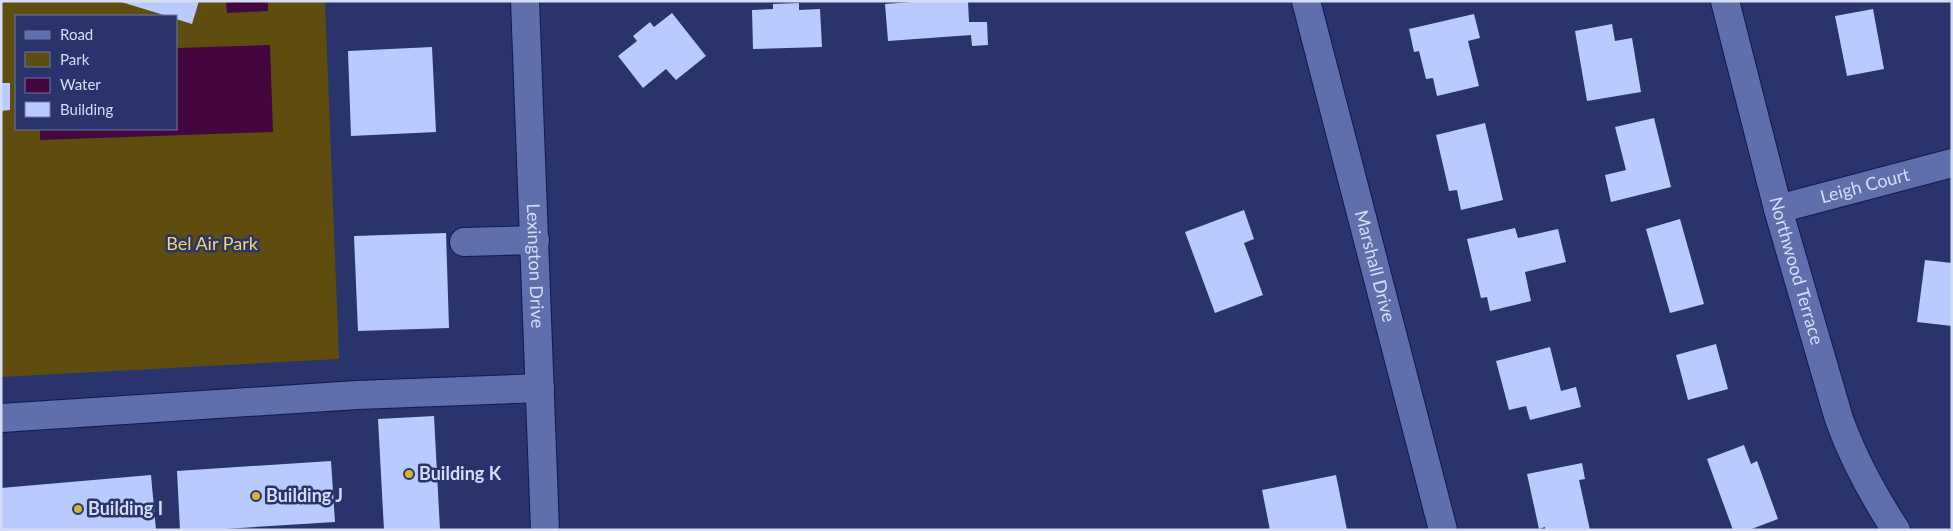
<svg xmlns="http://www.w3.org/2000/svg" width="1953" height="531" viewBox="0 0 1953 531" font-family="Lato,sans-serif">
<rect width="100%" height="100%" fill="#28346b"/>
<path fill="#5f4d0f" fill-rule="evenodd" d="M1,1H325L339,359L1,377ZM16,16H176V129H16Z"/>
<g fill="#43063f">
<polygon points="226,1 268,1 268,11 227,13"/>
<polygon points="270,45 273,132 40,140 40,129 176,129 176,48"/>
</g>
<g fill="#b9caff">
<polygon points="118,1 199,1 192,24 176,19 176,16 167,16"/>
<polygon points="925,1 968,1 969,22 987,22 988,45 972,46 971,35 888,41 885,4"/>
<polygon points="799,3 799,10 820,9 822,47 753,49 752,10 773,9 773,4"/>
<polygon points="1873,9 1884,69 1847,76 1835,16"/>
<polygon points="672,13 706,56 676,80 666,69 643,88 618,56 637,41 633,36 650,22 654,27"/>
<polygon points="1474,14 1480,38 1468,41 1479,86 1437,96 1433,78 1426,79 1419,51 1414,52 1409,29"/>
<polygon points="1612,24 1615,41 1632,38 1641,92 1587,101 1575,31"/>
<polygon points="432,47 436,132 351,136 348,51"/>
<polygon points="1,83 10,83 10,110 1,111"/>
<polygon points="1654,118 1671,187 1611,202 1605,175 1626,170 1615,127"/>
<polygon points="1485,123 1503,200 1461,210 1457,190 1449,191 1436,135"/>
<polygon points="1244,210 1254,239 1244,243 1263,295 1215,313 1185,232"/>
<polygon points="1680,219 1704,304 1670,313 1646,229"/>
<polygon points="1515,228 1518,238 1558,229 1566,262 1525,272 1531,301 1490,311 1487,297 1481,298 1467,239"/>
<polygon points="446,233 449,328 358,331 354,236"/>
<polygon points="1925,260 1952,263 1952,326 1917,322"/>
<polygon points="1716,344 1728,389 1688,400 1676,355"/>
<polygon points="1550,347 1561,391 1576,387 1581,407 1530,420 1526,406 1509,410 1496,361"/>
<polygon points="434,416 440,530 384,530 378,419"/>
<polygon points="1744,445 1751,464 1757,461 1778,519 1749,530 1733,530 1707,459"/>
<polygon points="331,461 335,522 208,530 180,530 177,471"/>
<polygon points="1582,463 1585,479 1579,480 1590,530 1545,530 1545,527 1539,529 1527,474"/>
<polygon points="151,475 156,530 1,530 1,488"/>
<polygon points="1336,475 1347,530 1270,530 1262,490"/>
</g>
<g fill="none" stroke-linecap="round" stroke-linejoin="round">
<defs>
<g id="minor">
<path id="s1" d="M525,1L545,530"/>
<path id="s2" d="M1306,1L1443,530"/>
<path id="s3" d="M1725,1L1778,209L1839,419C1853,458 1873,495 1896,530"/>
<path id="s4" d="M1778,209L1952,163"/>
<polyline points="464,242 535,240"/>
<polyline points="1,418 357,395 540,388"/>
</g>
</defs>
<use href="#minor" stroke="#12194e" stroke-width="30"/>
<use href="#minor" stroke="#5f6fac" stroke-width="28"/>
</g>
<g fill="#d9b334" stroke="#28346b" stroke-width="2">
<circle cx="409" cy="474" r="5"/>
<circle cx="256" cy="496" r="5"/>
<circle cx="78" cy="509" r="5"/>
</g>
<g text-anchor="middle" stroke-width="5" stroke-linejoin="round" paint-order="stroke">
<g font-size="18" fill="#d5def9" stroke="#28346b">
<text dy="6" stroke="none"><textPath href="#s4" startOffset="90">Leigh Court</textPath></text>
<text dy="6" stroke="none"><textPath href="#s1" startOffset="265">Lexington Drive</textPath></text>
<text dy="6" stroke="none"><textPath href="#s2" startOffset="274">Marshall Drive</textPath></text>
<text dy="6" stroke="none"><textPath href="#s3" startOffset="279">Northwood Terrace</textPath></text>
</g>
<g font-size="18" fill="#f8d463" stroke="#28346b">
<text x="212" y="250">Bel Air Park</text>
</g>
<g font-size="18" font-weight="bold" fill="#d5def9" stroke="#28346b" text-anchor="start">
<text x="419" y="480">Building K</text>
<text x="266" y="502">Building J</text>
<text x="88" y="515">Building I</text>
</g>
</g>
<rect width="1953" height="531" fill="none" stroke="#d5def9" stroke-width="5"/>
<rect x="15" y="15" width="162" height="115" fill="#28346b" stroke="#6d78a4"/>
<rect x="25" y="31" width="25" height="8" fill="#5f6fac" stroke="#6d78a4"/>
<text x="60" y="40" font-size="15" fill="#d5def9">Road</text>
<rect x="25" y="52" width="25" height="15" fill="#5f4d0f" stroke="#6d78a4"/>
<text x="60" y="65" font-size="15" fill="#d5def9">Park</text>
<rect x="25" y="78" width="25" height="15" fill="#43063f" stroke="#6d78a4"/>
<text x="60" y="90" font-size="15" fill="#d5def9">Water</text>
<rect x="25" y="102" width="25" height="15" fill="#b9caff" stroke="#6d78a4"/>
<text x="60" y="115" font-size="15" fill="#d5def9">Building</text>
</svg>
